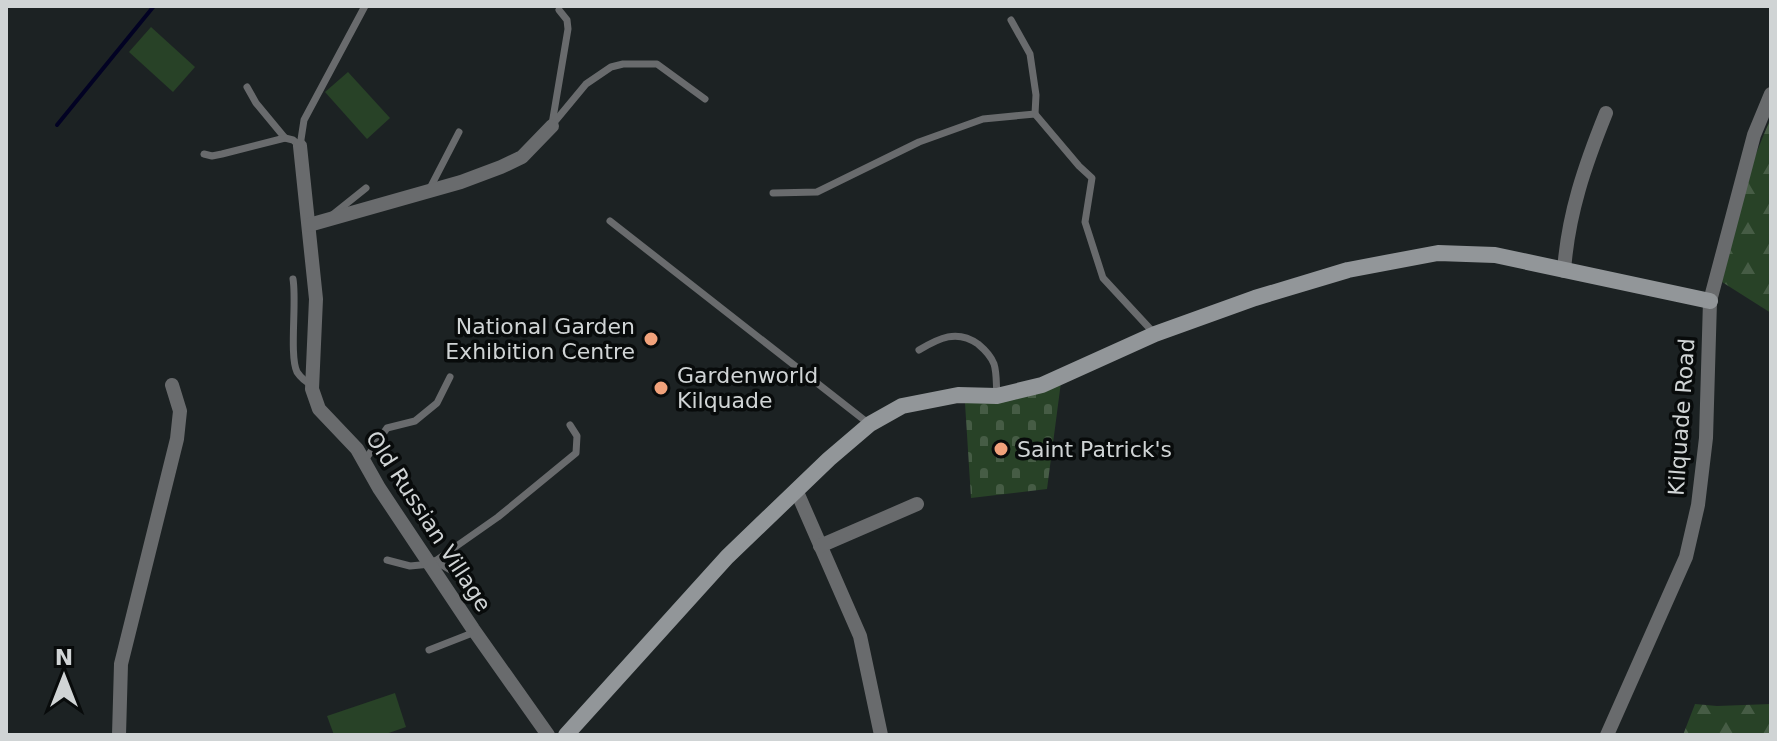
<svg xmlns="http://www.w3.org/2000/svg" width="1777" height="741" viewBox="0 0 1777 741" font-family="'DejaVu Sans',sans-serif">
<defs>
<pattern id="forest-firs" width="22" height="20" patternUnits="userSpaceOnUse" patternTransform="scale(2)"><rect width="22" height="20" fill="#284227"/><path d="M5 1l3.5 6h-7zM16 11l3.5 6h-7z" fill="#465c45"/></pattern>
<pattern id="cemetery-stones" width="16" height="16" patternUnits="userSpaceOnUse" patternTransform="scale(2)"><rect width="16" height="16" fill="#284227"/><path d="M2 7V4a2 2 0 0 1 4 0v3zM10 15v-3a2 2 0 0 1 4 0v3z" fill="#465c45"/></pattern>
</defs>
<rect width="100%" height="100%" fill="#1c2223"/>
<g fill="url(#forest-firs)">
<polygon points="1771,117 1771,313 1722,282 1751,166"/>
<polygon points="1695,704 1717,706 1771,704 1771,735 1683,735"/>
</g>
<polygon fill="url(#cemetery-stones)" points="1061,382 1047,489 971,498 965,403 996,402"/>
<g fill="#284227">
<polygon points="151,27 195,67 173,92 129,52"/>
<polygon points="348,72 390,118 367,139 325,92"/>
<polygon points="395,693 406,727 383,735 334,735 327,716"/>
</g>
<g fill="none" stroke-linecap="round" stroke-linejoin="round">
<polyline stroke="#020223" stroke-width="4" points="57,125 154,6"/>
<g stroke="#696b6d" stroke-width="7">
<polyline points="1011,20 1030,54 1036,95 1035,114"/>
<polyline points="247,87 256,103 285,138"/>
<polyline points="552,124 568,29 567,20 559,10"/>
<polyline points="552,125 586,84 611,67 623,64 657,64 705,99"/>
<polyline points="300,146 304,120 365,6"/>
<polyline points="204,154 212,156 222,154 285,138 293,140 300,146"/>
<polyline points="429,190 459,132"/>
<polyline points="773,193 817,192 919,142 983,119 1035,114 1079,166 1092,178 1085,222 1103,278 1153,332"/>
<polyline points="331,216 366,188"/>
<polyline points="610,221 868,423"/>
<path d="M293,279C297,302 289,355 297,372C301,378 306,382 312,385"/>
<path d="M919,350C939,338 957,329 978,344C984,349 991,356 994,364C997,373 996,386 997,395"/>
<polyline points="365,460 387,428 415,421 437,403 450,377"/>
<polyline points="387,560 410,566 431,564 498,517 576,453 577,436 570,425"/>
<polyline points="435,561 471,582"/>
<polyline points="429,650 475,632"/>
</g>
<g stroke="#696b6d" stroke-width="14">
<polyline points="300,146 316,299 312,389 319,409 357,449 379,488 473,629 548,735"/>
<polyline points="309,225 461,182 501,167 522,157 552,126"/>
<path d="M1564,271C1568,214 1585,165 1606,113"/>
<polyline points="797,492 860,636 881,735"/>
<polyline points="820,546 917,504"/>
<polyline points="119,735 121,664 177,439 180,411 172,385"/>
<polyline points="1607,735 1686,557 1698,505 1706,438 1710,301 1754,135 1771,94"/>
</g>
<polyline stroke="#929699" stroke-width="16" points="566,735 727,557 829,459 870,424 902,406 958,395 997,396 1042,385 1155,334 1255,298 1348,270 1438,253 1495,255 1710,301"/>
</g>
<g fill="#f1a27b" stroke="#080b0b" stroke-width="3">
<circle cx="651" cy="339" r="8"/>
<circle cx="661" cy="388" r="8"/>
<circle cx="1001" cy="449" r="8"/>
</g>
<g text-anchor="middle" stroke-width="7" stroke-linejoin="round" paint-order="stroke">
<g font-size="22" fill="#d0d4d5" stroke="#080b0b" text-anchor="start">
<text x="635" y="334" text-anchor="end">National Garden<tspan x="635" dy="25">Exhibition Centre</tspan></text>
<text x="677" y="383">Gardenworld<tspan x="677" dy="25">Kilquade</tspan></text>
<text x="1017" y="457">Saint Patrick's</text>
</g>
<g font-size="22" fill="#d0d4d5" stroke="#080b0b">
<text transform="translate(1681 417) rotate(-86)" y="8">Kilquade Road</text>
<text transform="translate(429 521) rotate(57)" y="8">Old Russian Village</text>
</g>
</g>
<rect width="1777" height="741" fill="none" stroke="#d0d4d5" stroke-width="16"/>
<g transform="translate(64 677)" stroke="#080b0b" stroke-width="6" paint-order="stroke">
<path d="M0-6L14 30L0 20L-14 30Z" fill="#d0d4d5"/>
<text y="-12" font-size="22" font-weight="bold" text-anchor="middle" fill="#d0d4d5">N</text>
</g>
</svg>
